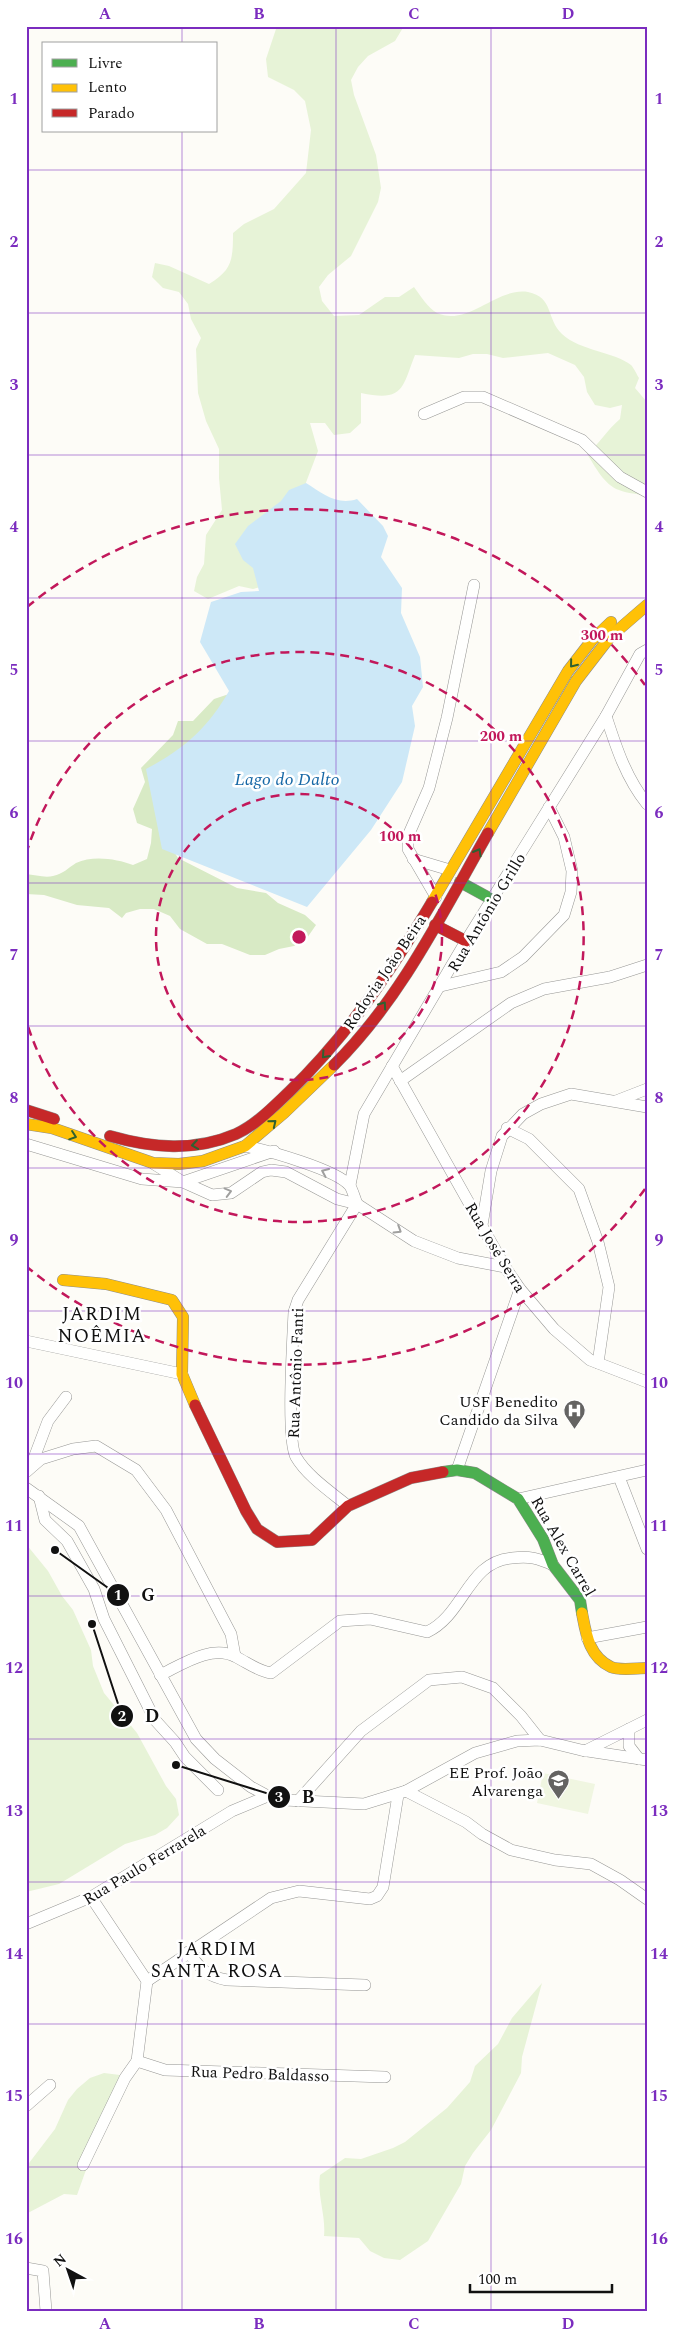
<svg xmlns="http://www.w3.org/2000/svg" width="673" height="2337" viewBox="0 0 673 2337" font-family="Spectral,serif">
<rect width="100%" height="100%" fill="#fdfcf7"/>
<g fill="#e7f3d7">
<path d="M277,26H404L395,41L368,56L358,67L351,80L354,95L376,155L381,188L378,202L351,256L328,275L319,287L322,301L334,316L359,315L385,297H399L414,287C420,295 428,308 437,313C468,327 496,287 528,292C554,297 546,319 562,334C580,351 615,352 631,365C634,368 637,375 639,378L635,388L647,402V497C638,493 628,494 619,490C604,485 595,466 587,454C600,443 607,430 620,419L622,405L610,408L595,405L587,392L584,377L575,365L548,353L503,358L487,354H473L459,358L415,355C402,388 404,402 361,393V423L350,433L334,435L325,423H310L318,451L267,585L253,589L239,586L208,599L194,591L197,577L204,564L206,535L222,510L219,478V449L206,421L198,393L196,349L201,338L191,319L188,304L179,292L163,288L152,277L155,263L169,266L209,284C232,270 233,260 233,233L244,224L274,209L306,173L311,130L305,101L294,90L268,77L266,59Z"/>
<polygon points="26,1544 48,1571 62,1596 73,1610 91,1650 93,1666 104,1693 137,1733 166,1786 176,1799 179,1815 167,1828 155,1835 125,1844 59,1884 26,1892"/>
<path d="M542,1983L522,2057L521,2073L491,2130L473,2153L465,2166L461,2184L428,2241L400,2260L384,2258L370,2251L359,2238L324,2236C326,2215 317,2196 320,2175L345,2158L361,2159L393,2148L405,2142L447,2108L470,2082L475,2066L498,2044L512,2018Z"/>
<polygon points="104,2073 120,2075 77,2195 64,2194 26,2214 26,2167 55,2129 68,2100 77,2089 90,2078"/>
</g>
<path fill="#d8eac5" d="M229,694L170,845L178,858L237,888L266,893L278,903L305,915L316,925L307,938L294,946L279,949L265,955H250L222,944H207L180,929L170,916L154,909H140L126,913L122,918L109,908L77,905L44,895L26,894V874C35,875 45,878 53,876C63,874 68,868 76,863C93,855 117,859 133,865L147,859L151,843L152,829L137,823L133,809L145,782L141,768L173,735L178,721H193L214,699Z"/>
<polygon fill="#f0f6e1" points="543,1773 595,1784 588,1814 537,1803"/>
<path fill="#cde8f7" d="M306,483C322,493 337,506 357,499L383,526L388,536L381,557L402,588L401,613L420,657L423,687L412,706L415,726L402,782L371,830L307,907L162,849L146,769C184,749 208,728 229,691L200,642L211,602L241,592L259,591L253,568L243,560L235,544L248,526L281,501L289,490Z"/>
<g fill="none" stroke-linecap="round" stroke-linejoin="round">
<defs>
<g id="street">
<polyline points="424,414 464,397 483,397 582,440 620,477 647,492"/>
<path d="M606,716C616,747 626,778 647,804"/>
<polyline points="413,859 450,870"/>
<polyline points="436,897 408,849 408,836 429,788 447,718 474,585"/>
<polyline points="441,986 501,972 523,957 564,915 571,892 572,871 564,837 549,807"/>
<polyline points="392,1066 505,1267 520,1289 554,1329 590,1360 647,1382"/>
<polyline points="400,1081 511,1003 544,989 610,977 647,965"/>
<polyline points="616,1101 647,1089"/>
<polyline points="507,1128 529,1139 579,1189 598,1242 609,1287 598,1363"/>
<polyline points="26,1144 142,1179 183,1182 274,1151"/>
<path d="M245,1146C266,1150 338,1170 350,1186C353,1191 355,1199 357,1204"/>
<polyline points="154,1164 183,1182 212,1195 231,1193 262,1172 271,1170 286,1172 337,1199 357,1204 414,1241 458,1258 505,1267"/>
<polyline points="350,1185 364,1114 466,941 606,716 640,654 647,650"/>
<polyline points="482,1225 491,1171 502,1136 523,1114 541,1104 571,1094 647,1107"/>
<polyline points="26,1341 182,1374"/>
<polyline points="31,1466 48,1421 66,1397"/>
<polyline points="457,1470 520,1289"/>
<polyline points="26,1472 41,1459 73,1449 96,1446 136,1470 166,1510 231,1634 235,1656"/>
<polyline points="619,1477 647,1549"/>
<polyline points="26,1488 79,1526 196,1739 215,1759 251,1787 268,1796 284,1800 364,1804 406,1791 475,1753 517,1741 540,1740 581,1750 647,1760"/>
<polyline points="39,1496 45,1520 67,1541 94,1589 104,1619 155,1720 175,1742 185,1757 218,1790"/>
<polyline points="518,1499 647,1470"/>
<path d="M348,1506C331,1492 307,1476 296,1457C286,1440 293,1337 294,1312L298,1300L357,1204"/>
<polyline points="587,1638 647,1627"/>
<path d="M160,1675C183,1664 212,1644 236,1657C248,1663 258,1671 271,1673L340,1621L370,1619L427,1632C464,1615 468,1561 512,1558C530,1556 537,1558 553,1565"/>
<polyline points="629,1729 629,1746 639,1759"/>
<polyline points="585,1751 647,1720"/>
<polyline points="406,1791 466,1822 482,1834 511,1850 555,1860 591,1864 620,1880 647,1899"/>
<polyline points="298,1801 361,1731 429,1680 462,1677 493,1688 521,1716 540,1740"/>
<polyline points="26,1924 91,1897 232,1811 268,1796"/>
<path d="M188,1952C201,1969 206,1976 227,1980L365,1985"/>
<polyline points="147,1981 271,1898 299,1891 370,1899 377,1896 383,1887 398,1795"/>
<polyline points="137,2061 165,2070 385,2077"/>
<polyline points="26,2106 50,2085"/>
<polyline points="83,2165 125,2078 137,2061 147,1981 91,1897"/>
<polyline points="26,2268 43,2271 46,2311"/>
</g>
<g id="fast">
<polyline points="460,882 493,900"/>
<polyline points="443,1472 457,1470 475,1473 518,1499 543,1539 553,1565 580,1600 582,1613"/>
</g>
<g id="slow">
<polyline points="488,833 576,681 610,637 647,605"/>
<polyline points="432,902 568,671 592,640 611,622"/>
<polyline points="26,1124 52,1128 153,1163 179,1164 203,1161 245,1146 284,1113 334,1065"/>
<polyline points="63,1280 106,1284 172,1300 183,1317 182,1374 195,1405"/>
<path d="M582,1613C586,1634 589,1657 611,1667C620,1671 637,1668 647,1668"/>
</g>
<g id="jam">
<polyline points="435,925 466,941"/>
<path d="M334,1065C400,1000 443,912 488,833"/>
<polyline points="26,1110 54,1119"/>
<path d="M110,1136C152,1148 194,1152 236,1134C256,1125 273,1107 289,1092C347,1036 391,971 432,902"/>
<polyline points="195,1405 246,1511 257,1529 277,1542 312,1540 348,1506 411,1478 443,1472"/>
</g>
</defs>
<use href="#street" stroke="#979795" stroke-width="12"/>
<use href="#fast" stroke="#8e8d8b" stroke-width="12"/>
<use href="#slow" stroke="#8e8d8b" stroke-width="12"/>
<use href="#jam" stroke="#8e8d8b" stroke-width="12"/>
<use href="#street" stroke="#fffffe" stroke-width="11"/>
<use href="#fast" stroke="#4caf50" stroke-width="11"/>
<use href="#slow" stroke="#ffc107" stroke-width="11"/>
<use href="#jam" stroke="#c62828" stroke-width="11"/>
</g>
<defs><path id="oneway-chevron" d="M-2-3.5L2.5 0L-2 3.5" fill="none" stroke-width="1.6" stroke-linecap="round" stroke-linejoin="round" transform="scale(1.25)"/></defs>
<g stroke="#2e6030">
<use href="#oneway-chevron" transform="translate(573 664) rotate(129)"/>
<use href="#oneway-chevron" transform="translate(478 852) rotate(-60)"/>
<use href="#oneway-chevron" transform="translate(383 1005) rotate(-55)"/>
<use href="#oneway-chevron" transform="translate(325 1055) rotate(132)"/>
<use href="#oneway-chevron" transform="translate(273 1123) rotate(-39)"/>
<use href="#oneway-chevron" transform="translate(73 1136) rotate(19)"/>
<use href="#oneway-chevron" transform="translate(195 1145) rotate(172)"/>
</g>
<g stroke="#a0a09f">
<use href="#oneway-chevron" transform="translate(325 1172) rotate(-156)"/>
<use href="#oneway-chevron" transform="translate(228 1192) rotate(-15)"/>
<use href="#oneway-chevron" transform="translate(398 1230) rotate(32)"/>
</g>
<path fill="none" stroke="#7b2cbf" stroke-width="1" stroke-opacity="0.55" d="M182,26V44M336,26V2311M491,26V2311M182,131V2311M26,170H647M26,313H647M26,455H647M26,598H647M26,741H647M26,883H647M26,1026H647M26,1168H647M26,1311H647M26,1454H647M26,1596H647M26,1739H647M26,1882H647M26,2024H647M26,2167H647"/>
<g fill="none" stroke="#c2185b" stroke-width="2.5" stroke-dasharray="9 6">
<circle cx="299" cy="937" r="143"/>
<path d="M26 854A285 285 0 1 1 26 1020"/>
<path d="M645 1189A428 428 0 0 1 27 1267M27 607A428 428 0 0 1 645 685"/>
</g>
<defs>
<symbol id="hospital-pin" viewBox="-11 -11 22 30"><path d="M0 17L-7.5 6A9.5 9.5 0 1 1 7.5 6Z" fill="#646362" stroke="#fff"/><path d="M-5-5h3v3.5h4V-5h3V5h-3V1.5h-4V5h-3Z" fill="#fff"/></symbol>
<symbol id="school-pin" viewBox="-11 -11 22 30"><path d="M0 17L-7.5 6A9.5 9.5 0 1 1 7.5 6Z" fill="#646362" stroke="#fff"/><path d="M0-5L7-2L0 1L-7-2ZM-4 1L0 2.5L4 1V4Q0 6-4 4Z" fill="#fff"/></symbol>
</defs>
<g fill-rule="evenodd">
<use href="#hospital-pin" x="562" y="1398" width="25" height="34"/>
<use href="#school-pin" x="546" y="1768" width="25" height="34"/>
</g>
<g text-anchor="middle" stroke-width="5" stroke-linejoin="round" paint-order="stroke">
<g font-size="16" fill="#111" stroke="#fff">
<text transform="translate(486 912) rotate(-59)" y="6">Rua Antônio Grillo</text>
<text transform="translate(384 972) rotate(-56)" y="6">Rodovia João Beira</text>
<text transform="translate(496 1247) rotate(59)" y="6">Rua José Serra</text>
<text transform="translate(295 1373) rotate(-88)" y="6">Rua Antônio Fanti</text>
<text transform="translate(564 1546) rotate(60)" y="6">Rua Alex Carrel</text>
<text transform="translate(144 1864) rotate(-31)" y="6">Rua Paulo Ferrarela</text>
<text transform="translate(260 2073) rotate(2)" y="6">Rua Pedro Baldasso</text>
</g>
<g font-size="16" fill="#111" stroke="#fff" text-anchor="end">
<text x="558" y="1407">USF Benedito<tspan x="558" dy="18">Candido da Silva</tspan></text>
<text x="543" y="1778">EE Prof. João<tspan x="543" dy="18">Alvarenga</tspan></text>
</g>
<g font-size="18" font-style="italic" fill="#1768a6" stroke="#fff">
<text x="287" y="785">Lago do Dalto</text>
</g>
<g font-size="19" letter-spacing="1" fill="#111" stroke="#fff">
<text x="102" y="1320">JARDIM<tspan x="102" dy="22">NOÊMIA</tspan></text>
<text x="217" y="1955">JARDIM<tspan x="217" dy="22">SANTA ROSA</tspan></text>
</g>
</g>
<circle cx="299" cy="937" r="8" fill="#c2185b" stroke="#fff" stroke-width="2.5"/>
<g font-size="15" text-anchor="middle" font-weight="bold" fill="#c2185b" stroke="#fff" stroke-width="5" stroke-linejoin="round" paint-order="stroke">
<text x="602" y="640">300 m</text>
<text x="501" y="741">200 m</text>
<text x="400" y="841">100 m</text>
</g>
<path fill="none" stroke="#111" stroke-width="2" d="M55 1550L118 1595M92 1624L122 1716M176 1765L279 1797"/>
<g fill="#111" stroke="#fff" stroke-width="2">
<circle cx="55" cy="1550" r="5"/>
<circle cx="92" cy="1624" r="5"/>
<circle cx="176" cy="1765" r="5"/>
<circle cx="118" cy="1595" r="12"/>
<circle cx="122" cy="1716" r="12"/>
<circle cx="279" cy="1797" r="12"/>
</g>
<g font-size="15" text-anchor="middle" font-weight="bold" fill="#fff">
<text x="118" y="1600">1</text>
<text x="122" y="1721">2</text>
<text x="279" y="1802">3</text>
</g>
<g font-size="18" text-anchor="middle" font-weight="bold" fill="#111" stroke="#fff" stroke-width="5" stroke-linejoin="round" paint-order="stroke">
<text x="148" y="1601">G</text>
<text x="152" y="1722">D</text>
<text x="308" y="1803">B</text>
</g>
<rect width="673" height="2337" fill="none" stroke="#ffffff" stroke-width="55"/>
<rect x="42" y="42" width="175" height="90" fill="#ffffff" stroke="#a0a0a0"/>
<rect x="52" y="59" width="25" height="8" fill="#4caf50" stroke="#a0a0a0"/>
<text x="88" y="68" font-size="15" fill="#111111">Livre</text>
<rect x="52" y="84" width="25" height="8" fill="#ffc107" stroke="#a0a0a0"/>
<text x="88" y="92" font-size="15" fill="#111111">Lento</text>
<rect x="52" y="109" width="25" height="8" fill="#c62828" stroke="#a0a0a0"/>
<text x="88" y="118" font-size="15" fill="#111111">Parado</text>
<g transform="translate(68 2270) rotate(320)" stroke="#ffffff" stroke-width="4" paint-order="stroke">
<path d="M0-4L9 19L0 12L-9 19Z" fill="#111111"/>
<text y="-8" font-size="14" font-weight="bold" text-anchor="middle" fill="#111111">N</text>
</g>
<path d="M470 2284v8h142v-8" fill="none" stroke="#111111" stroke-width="2.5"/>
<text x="478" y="2284" font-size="15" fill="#111111" stroke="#ffffff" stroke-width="4" paint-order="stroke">100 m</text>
<rect x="28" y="28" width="618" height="2282" fill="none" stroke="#7b2cbf" stroke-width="2"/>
<g font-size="16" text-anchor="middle" font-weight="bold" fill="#7b2cbf">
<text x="105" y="19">A</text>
<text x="259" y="19">B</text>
<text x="414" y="19">C</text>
<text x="568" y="19">D</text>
<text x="14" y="104">1</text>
<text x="659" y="104">1</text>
<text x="14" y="247">2</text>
<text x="659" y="247">2</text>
<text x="14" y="390">3</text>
<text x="659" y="390">3</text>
<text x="14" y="532">4</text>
<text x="659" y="532">4</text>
<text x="14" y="675">5</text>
<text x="659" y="675">5</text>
<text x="14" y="818">6</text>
<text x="659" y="818">6</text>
<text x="14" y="960">7</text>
<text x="659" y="960">7</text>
<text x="14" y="1103">8</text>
<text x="659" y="1103">8</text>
<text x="14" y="1245">9</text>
<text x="659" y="1245">9</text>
<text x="14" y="1388">10</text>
<text x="659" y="1388">10</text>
<text x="14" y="1531">11</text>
<text x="659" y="1531">11</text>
<text x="14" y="1673">12</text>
<text x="659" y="1673">12</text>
<text x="14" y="1816">13</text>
<text x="659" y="1816">13</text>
<text x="14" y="1959">14</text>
<text x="659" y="1959">14</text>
<text x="14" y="2101">15</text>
<text x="659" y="2101">15</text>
<text x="14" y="2244">16</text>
<text x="659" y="2244">16</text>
<text x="105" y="2329">A</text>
<text x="259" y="2329">B</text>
<text x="414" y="2329">C</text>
<text x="568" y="2329">D</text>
</g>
</svg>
